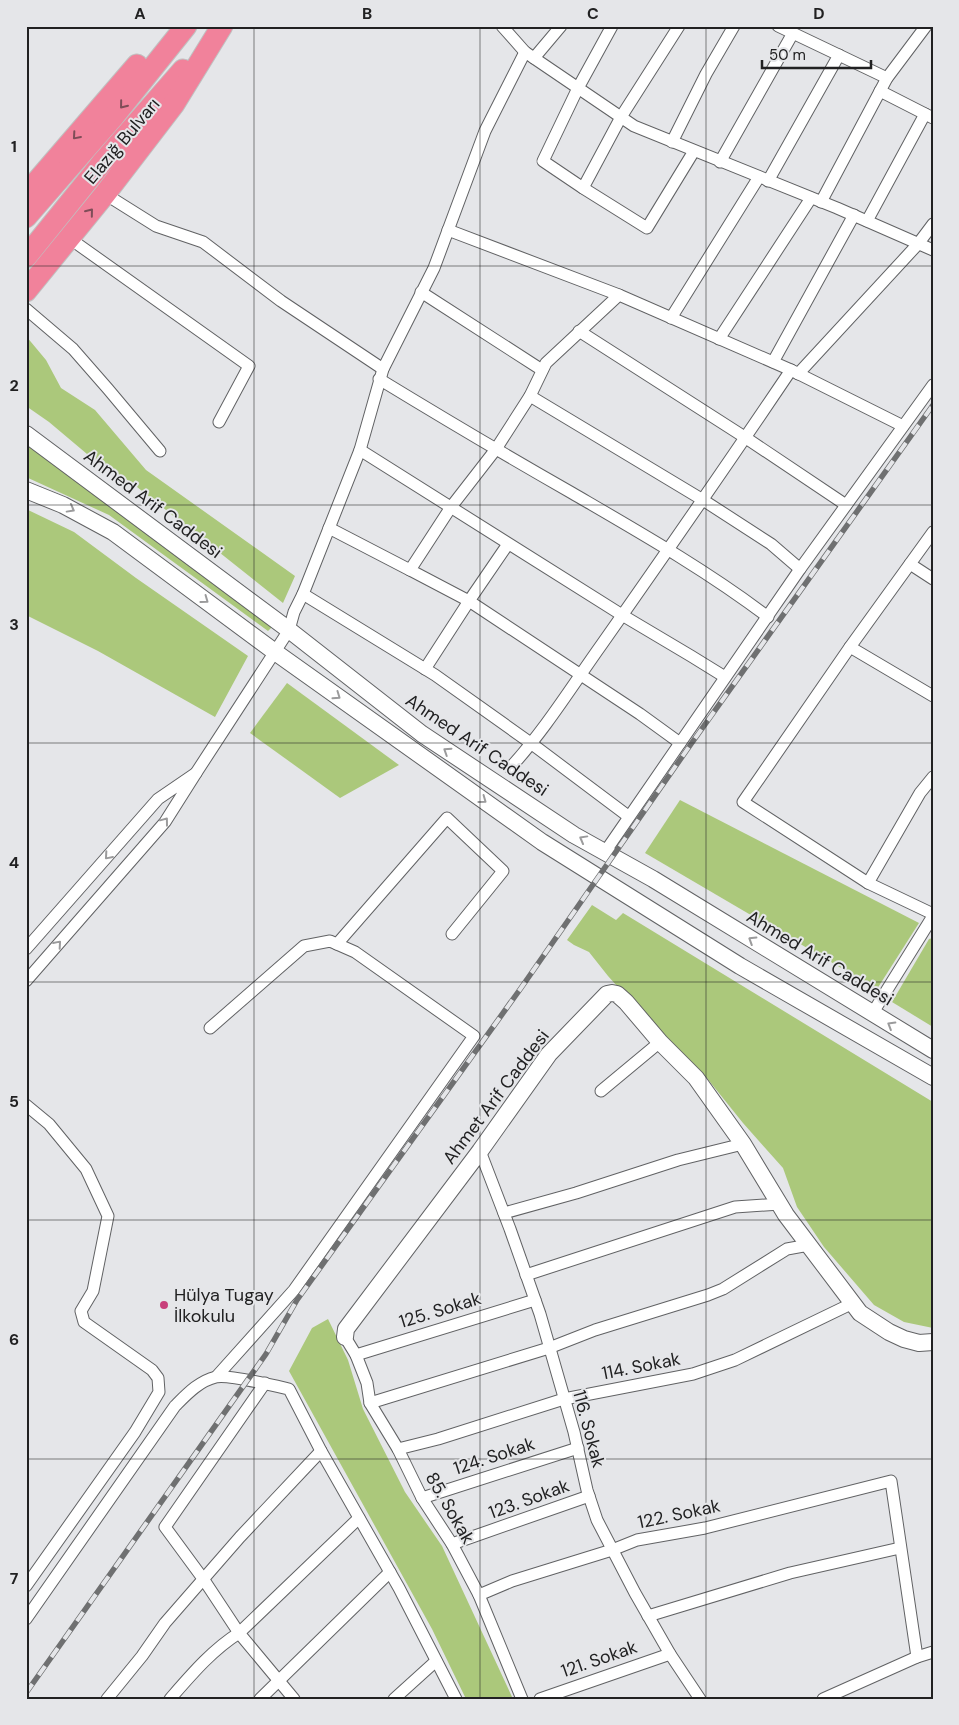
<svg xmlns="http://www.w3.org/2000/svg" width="959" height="1725" viewBox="0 0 959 1725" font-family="'DM Sans',sans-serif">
<rect width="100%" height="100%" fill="#e5e6e9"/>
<g fill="#abc87b">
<polygon points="26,336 46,360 61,388 95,410 146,470 295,576 283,603 132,483 87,454 49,422 26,406"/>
<polygon points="26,444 273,626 268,631 109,515 26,477"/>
<polygon points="26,509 74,532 136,578 248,656 215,717 98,651 26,615"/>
<polygon points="287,683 399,765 340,798 250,733"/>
<polygon points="680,800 919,923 877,989 645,853"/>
<polygon points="592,905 616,920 623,913 933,1102 933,1328 904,1322 874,1305 824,1247 797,1207 783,1168 743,1123 702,1072 663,1037 608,976 589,952 574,945 567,940"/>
<polygon points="933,938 933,1027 892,1002 929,939"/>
<polygon points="328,1319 348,1360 363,1409 405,1492 442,1546 513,1699 466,1699 432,1629 289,1371 312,1328"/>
</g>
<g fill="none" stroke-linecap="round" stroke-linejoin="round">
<defs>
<g id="street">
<polyline points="502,26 525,52 634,126 837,208 933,250"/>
<polyline points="612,26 578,88 543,161 583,188 647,228 694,151"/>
<polyline points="778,26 887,78"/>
<polyline points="534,58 561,26"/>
<polyline points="880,91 933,118"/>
<polyline points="672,142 706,74 734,26"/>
<polyline points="720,162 793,33"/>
<polyline points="768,181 839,55"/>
<polyline points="583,188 621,117 679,26"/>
<polyline points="105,194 156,226 203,242 281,301 383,369"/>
<polyline points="821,202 887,78 926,26"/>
<polyline points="867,221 925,114"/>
<polyline points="448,230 619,295"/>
<polyline points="69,238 249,366 219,422"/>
<polyline points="421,292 542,370"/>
<polyline points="26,309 73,349 108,389 160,451"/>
<polyline points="671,318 759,177"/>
<polyline points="579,331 746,438 846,505"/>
<polyline points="719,339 811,198"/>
<polyline points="773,362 854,215"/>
<polyline points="798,374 918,244 933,224"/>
<path d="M379,379C443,418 507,456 572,493C639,532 706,570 768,617"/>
<polyline points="530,396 703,500 771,544 800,569"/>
<polyline points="360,450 622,615 691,656 725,677"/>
<polyline points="329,528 410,570"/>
<polyline points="933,532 850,647 743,802 868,883 933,914"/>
<polyline points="910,564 933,579"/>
<polyline points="303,594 435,675 532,744 628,816"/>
<polyline points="850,647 933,696"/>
<polyline points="425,669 469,601 508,544"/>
<polyline points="680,743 640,714 469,601 410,570 451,507 496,449 530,396 546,363 619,295 791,370 903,426"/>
<path d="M510,768C545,730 572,686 602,644C666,553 729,462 791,370"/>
<polyline points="196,773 289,630 294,612 303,594 360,450 383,369 434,268 485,131 525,52"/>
<polyline points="605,852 800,569 933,385"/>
<polyline points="868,883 920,793 933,777"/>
<polyline points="337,944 447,818 503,871 452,934"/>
<polyline points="26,949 158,799 196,773 165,822 26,981"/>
<polyline points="872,1014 933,916"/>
<polyline points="210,1028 304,946 330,941 355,952 474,1036 294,1290 217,1376"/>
<polyline points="601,1091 660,1042"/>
<polyline points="26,1105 49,1124 86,1169 108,1216 93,1291 81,1311 84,1322 152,1370 158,1378 159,1392 135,1432 26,1586"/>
<polyline points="480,1151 510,1229 540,1314 574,1432 587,1490 597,1520 635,1593 670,1654 700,1699"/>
<polyline points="504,1213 576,1193 678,1160 743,1144"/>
<polyline points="526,1275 735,1207 780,1204"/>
<polyline points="345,1337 356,1355 367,1383 370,1403 398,1449 422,1498 452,1544 479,1595 522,1699"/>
<polyline points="356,1355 535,1300"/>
<polyline points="265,1383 165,1527 204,1580 239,1633 294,1699"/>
<polyline points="370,1403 549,1348 595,1330 708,1295 723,1289 787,1249 809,1245"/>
<polyline points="398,1449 438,1439 564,1399 693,1374 735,1360 853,1303"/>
<polyline points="422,1498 578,1448"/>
<polyline points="452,1544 589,1496"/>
<polyline points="479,1595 512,1581 612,1550 637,1540 705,1528 891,1481 917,1657"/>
<polyline points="648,1616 790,1573 900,1548"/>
<path d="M26,1619L175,1406C187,1394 199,1381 216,1377C226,1374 276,1386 289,1389L321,1451L399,1588L456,1699"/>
<polyline points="107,1699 142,1656 165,1623 240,1537 321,1451"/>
<path d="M170,1699C191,1675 212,1650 239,1633L359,1518"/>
<polyline points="260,1699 390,1572"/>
<polyline points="394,1699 436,1661"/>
<polyline points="540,1699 670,1654"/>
<polyline points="823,1699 917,1657 933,1652"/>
</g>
<g id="secondary">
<polyline points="26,434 289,630 422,734 574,835 653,879 933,1050"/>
<polyline points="26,490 63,505 113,532 275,652 542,842 740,966 933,1077"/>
<polyline points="345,1337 346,1329 480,1151 549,1054 607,994 612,993 617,994 626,1002 660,1042 696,1078 743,1144 786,1215 860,1313 889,1332 904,1339 919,1343 933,1342"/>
</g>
<g id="highway">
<polyline points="26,194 137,65"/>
<polyline points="26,217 114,116 186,26"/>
<polyline points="26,257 101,164 183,70"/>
<polyline points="26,291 105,194 174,104 222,26"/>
</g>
</defs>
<use href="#street" stroke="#616264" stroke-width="13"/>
<use href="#secondary" stroke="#616264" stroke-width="18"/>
<use href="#highway" stroke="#c1c1c1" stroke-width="23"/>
<use href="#street" stroke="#fff" stroke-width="11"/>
<use href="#secondary" stroke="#fff" stroke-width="16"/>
<use href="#highway" stroke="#f1829b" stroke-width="21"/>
<defs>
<polyline id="rail" points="26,1693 266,1354 297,1300 521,988 691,744 933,405"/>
</defs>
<use href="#rail" stroke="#6f7071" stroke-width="5.5"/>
<use href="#rail" stroke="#e5e6e9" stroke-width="4" stroke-dasharray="11" stroke-linecap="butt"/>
</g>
<defs><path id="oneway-chevron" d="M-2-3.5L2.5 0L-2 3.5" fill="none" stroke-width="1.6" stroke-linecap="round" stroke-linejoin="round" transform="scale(1.25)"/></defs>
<g stroke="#7f4d58">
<use href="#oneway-chevron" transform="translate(123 105) rotate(129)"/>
<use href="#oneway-chevron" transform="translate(76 136) rotate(131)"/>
<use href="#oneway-chevron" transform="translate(90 212) rotate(-51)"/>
</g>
<g stroke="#9b9b9c">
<use href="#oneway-chevron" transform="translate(71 509) rotate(29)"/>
<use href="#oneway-chevron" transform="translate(205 600) rotate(36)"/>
<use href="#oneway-chevron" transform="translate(337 696) rotate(35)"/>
<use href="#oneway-chevron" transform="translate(447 751) rotate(-147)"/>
<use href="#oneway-chevron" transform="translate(483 800) rotate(36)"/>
<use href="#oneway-chevron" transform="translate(165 821) rotate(-53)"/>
<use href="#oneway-chevron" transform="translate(583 839) rotate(-151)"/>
<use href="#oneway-chevron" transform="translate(108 856) rotate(131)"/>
<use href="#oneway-chevron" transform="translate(752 940) rotate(-148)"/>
<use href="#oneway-chevron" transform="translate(58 944) rotate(-49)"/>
<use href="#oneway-chevron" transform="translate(891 1025) rotate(-149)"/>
</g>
<path fill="none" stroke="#212122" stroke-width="1" stroke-opacity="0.55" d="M254,26V1699M480,26V1699M706,26V1699M26,266H933M26,505H933M26,743H933M26,982H933M26,1220H933M26,1459H933"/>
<circle fill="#c83f7b" stroke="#e5e6e9" stroke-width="2" cx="164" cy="1305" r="5"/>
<g text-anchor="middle" stroke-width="4" stroke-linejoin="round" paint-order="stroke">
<g font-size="18" fill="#212122" stroke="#e5e6e9">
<text transform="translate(122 141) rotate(-50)" y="6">Elazığ Bulvarı</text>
<text transform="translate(153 504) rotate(37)" y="6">Ahmed Arif Caddesi</text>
<text transform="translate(477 745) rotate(34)" y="6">Ahmed Arif Caddesi</text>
<text transform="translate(820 958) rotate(31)" y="6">Ahmed Arif Caddesi</text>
<text transform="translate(496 1097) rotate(-53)" y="6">Ahmet Arif Caddesi</text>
<text transform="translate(440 1310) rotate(-17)" y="6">125. Sokak</text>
<text transform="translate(641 1366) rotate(-11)" y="6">114. Sokak</text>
<text transform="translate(589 1429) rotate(75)" y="6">116. Sokak</text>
<text transform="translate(494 1456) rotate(-18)" y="6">124. Sokak</text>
<text transform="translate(529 1499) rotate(-20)" y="6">123. Sokak</text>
<text transform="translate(450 1508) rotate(60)" y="6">85. Sokak</text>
<text transform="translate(679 1514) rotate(-12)" y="6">122. Sokak</text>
<text transform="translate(599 1659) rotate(-19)" y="6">121. Sokak</text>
</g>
<g font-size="18" fill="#212122" stroke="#e5e6e9" text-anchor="start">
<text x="174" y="1301">Hülya Tugay<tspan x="174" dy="21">İlkokulu</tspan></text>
</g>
</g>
<rect width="959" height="1725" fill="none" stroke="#e5e6e9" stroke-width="55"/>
<path d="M762 60v8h109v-8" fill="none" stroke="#212122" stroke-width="2.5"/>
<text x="769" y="60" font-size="15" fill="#212122" stroke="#e5e6e9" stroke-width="4" paint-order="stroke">50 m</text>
<rect x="28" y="28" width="904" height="1670" fill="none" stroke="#212122" stroke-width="2"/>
<g font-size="16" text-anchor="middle" font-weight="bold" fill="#212122">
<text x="140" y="19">A</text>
<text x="367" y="19">B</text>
<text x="593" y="19">C</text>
<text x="819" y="19">D</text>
<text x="14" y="152">1</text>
<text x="14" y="391">2</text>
<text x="14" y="630">3</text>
<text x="14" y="868">4</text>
<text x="14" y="1107">5</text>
<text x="14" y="1345">6</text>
<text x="14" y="1584">7</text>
</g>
</svg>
